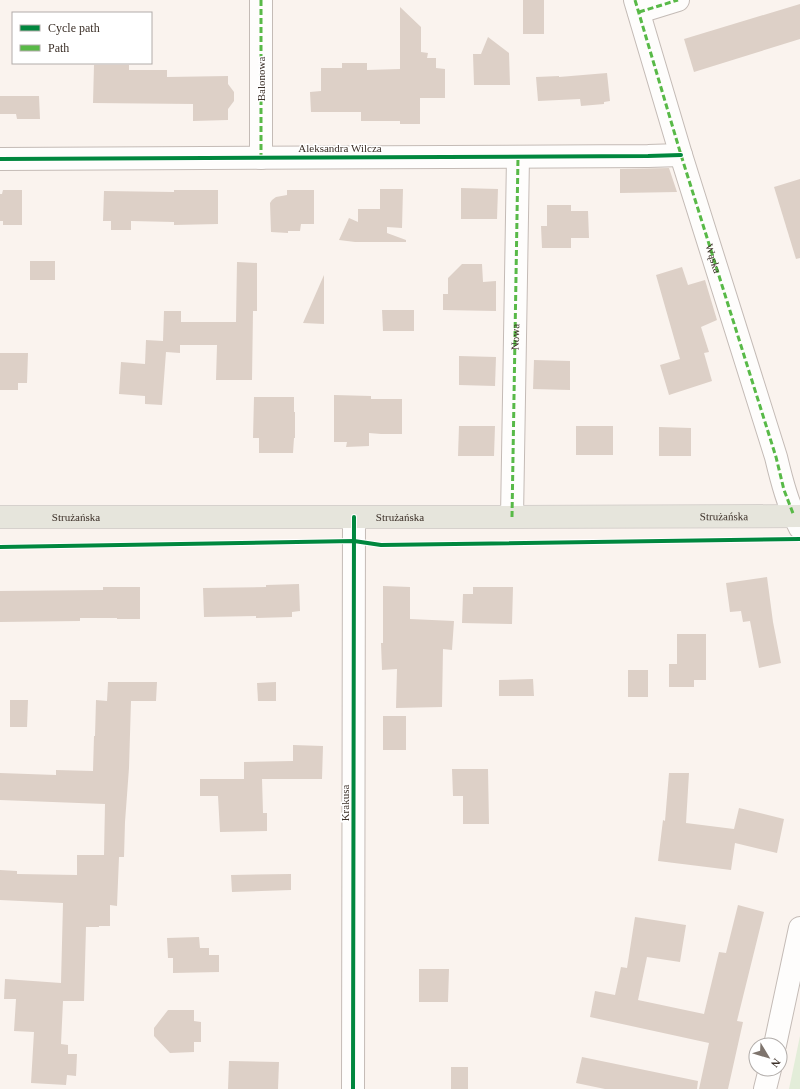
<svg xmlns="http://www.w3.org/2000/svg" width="800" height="1089" viewBox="0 0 800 1089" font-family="'Times New Roman',serif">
<rect width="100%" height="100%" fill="#faf3ee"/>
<polygon fill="#e3edd9" points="800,1036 800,1089 789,1089"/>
<g fill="#ddd0c7">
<rect x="523" y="0" width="21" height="34"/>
<polygon points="800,4 800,39 694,72 684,39"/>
<polygon points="400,7 421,27 421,52 428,53 427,58 436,58 436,68 445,69 445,98 420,98 420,124 400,124 400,121 361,121 361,112 311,112 310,92 321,91 321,68 342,68 342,63 367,63 367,70 400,69"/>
<polygon points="488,37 509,53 510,85 474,85 473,54 481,54"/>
<polygon points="94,65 129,65 129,70 167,70 167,77 228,76 228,84 234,92 234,101 228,109 228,120 193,121 193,104 93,103"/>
<polygon points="607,73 610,101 604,102 604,104 581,106 580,99 538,101 536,77 559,76 559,77"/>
<polygon points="0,96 39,96 40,119 17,119 16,114 0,114"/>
<polygon points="669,168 677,192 620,193 620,169"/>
<polygon points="800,179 800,258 796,259 774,187"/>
<polygon points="461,188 498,189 497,219 461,219"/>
<polygon points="380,189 403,189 402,228 387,227 387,233 406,240 406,242 355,242 339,240 349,218 358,222 358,209 380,209"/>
<polygon points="3,190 22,190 22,225 3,225 3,221 0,221 0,194 2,194"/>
<polygon points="174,190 218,190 218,224 174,225 174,222 131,221 131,230 111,230 111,221 103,221 104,191 174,192"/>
<polygon points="287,190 314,190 314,224 301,224 300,231 288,231 288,233 271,232 270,203 272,200 276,197 287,195"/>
<polygon points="547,205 571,205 571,211 588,211 589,238 571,238 571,248 542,248 541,226 547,226"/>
<rect x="30" y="261" width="25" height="19"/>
<polygon points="237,262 257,263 257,311 253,311 252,380 216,380 217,345 180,345 180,353 166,352 162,405 145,404 145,396 119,394 121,362 145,364 146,340 163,341 164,311 181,311 181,322 236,322"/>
<polygon points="462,264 482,264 483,282 496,281 496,311 443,310 443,294 448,294 448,278"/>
<polygon points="682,267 688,285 705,280 717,320 701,327 709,352 704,353 712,381 669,395 660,365 680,359 656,275"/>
<polygon points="324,275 324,324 303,323"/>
<polygon points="382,310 414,310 414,331 383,331"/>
<polygon points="0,353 28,353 27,383 18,383 18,390 0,390"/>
<polygon points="459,356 496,357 495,386 459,385"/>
<polygon points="534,360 570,361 570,390 533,389"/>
<polygon points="334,395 371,396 371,399 402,399 402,434 381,434 369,433 369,446 346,447 347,442 334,442"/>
<polygon points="254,397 294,397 294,412 295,412 295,438 294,438 293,453 259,453 259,438 253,438"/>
<polygon points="459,426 495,426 494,456 458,456"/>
<rect x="576" y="426" width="37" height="29"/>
<polygon points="659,427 691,428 691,456 659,456"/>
<polygon points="767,577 773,622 781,663 759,668 750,621 743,622 741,611 730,612 726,583"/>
<polygon points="299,584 300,611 292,612 292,617 256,618 256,616 204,617 203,588 266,587 266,585"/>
<polygon points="383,586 410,587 410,619 454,621 452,650 443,649 442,707 396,708 397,669 382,670 381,643 383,643"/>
<polygon points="103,587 140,587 140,619 117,619 117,618 80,618 80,621 0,622 0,591 103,590"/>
<polygon points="473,587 513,587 512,624 462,623 463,594 473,594"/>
<polygon points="677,634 706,634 706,680 694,680 694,687 669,687 669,664 677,664"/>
<rect x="628" y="670" width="20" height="27"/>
<polygon points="533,679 534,696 499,696 499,680"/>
<polygon points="108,682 157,682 156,701 131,701 129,768 125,822 124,857 119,857 117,906 110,905 110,926 99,926 99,927 86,927 84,1001 63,1001 61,1044 68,1045 68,1054 77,1054 76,1076 67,1075 66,1085 31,1083 34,1032 14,1031 16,999 4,999 5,979 61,983 63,903 0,900 0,870 17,871 17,874 77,875 77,855 104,855 105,804 0,800 0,773 56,775 56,770 93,771 94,736 95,736 96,700 107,701"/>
<polygon points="276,682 276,701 258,701 257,683"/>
<polygon points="10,700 28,700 27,727 10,727"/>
<rect x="383" y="716" width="23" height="34"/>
<polygon points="293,745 323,746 322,779 262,779 263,813 267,813 267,831 220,832 218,796 200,796 200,779 244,779 244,762 293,761"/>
<polygon points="452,769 488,769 489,824 463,824 463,796 453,796"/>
<polygon points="669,773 689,773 686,823 734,829 739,808 784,819 777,853 735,843 731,870 658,861 663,820 665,821"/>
<polygon points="291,874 291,890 232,892 231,875"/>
<polygon points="738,905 764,912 737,1021 743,1022 728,1089 699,1089 709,1043 590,1017 595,991 615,995 621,967 627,968 635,917 686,925 680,962 647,957 638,1000 704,1014 719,952 726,953"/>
<polygon points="199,937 200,948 209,948 209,955 219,955 219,972 173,973 173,958 168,958 167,938"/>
<polygon points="419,969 449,969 448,1002 419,1002"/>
<polygon points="168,1010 194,1010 194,1021 201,1022 201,1042 194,1042 194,1052 170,1053 154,1036 154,1028"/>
<polygon points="582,1057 698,1081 697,1089 605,1089 576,1083"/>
<polygon points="229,1061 279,1062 278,1089 228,1089"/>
<rect x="451" y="1067" width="17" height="22"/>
</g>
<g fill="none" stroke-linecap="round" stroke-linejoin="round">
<defs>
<g id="minor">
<polyline points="261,0 261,158"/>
<path d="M635,0L681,155L776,457C782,482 788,505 800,528"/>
<polyline points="639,12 678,0"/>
<polyline points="0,159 648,156 681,155"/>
<path id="s1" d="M512,517L518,157"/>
<polyline points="775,1045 800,928"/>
<polyline points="353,1089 354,517"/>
<polyline points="765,1089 770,1069"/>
</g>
<g id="major">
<path id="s2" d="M0,517H512L800,516"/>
</g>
</defs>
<use href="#minor" stroke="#c4bbb6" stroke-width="24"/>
<use href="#major" stroke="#d6d1cd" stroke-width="24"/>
<use href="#minor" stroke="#fefdfc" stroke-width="22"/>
<use href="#major" stroke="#e6e5dc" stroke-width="22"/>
<g stroke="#58b947" stroke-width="3" stroke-dasharray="6 3" stroke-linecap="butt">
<polyline points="261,0 261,158"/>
<path id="s3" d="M635,0L681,155L776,457L784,490L794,516"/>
<polyline points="639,12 678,0"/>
<polyline points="512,517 518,157"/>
</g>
<defs>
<g id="cycleway">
<polyline points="0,159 648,156 681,155"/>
<polyline points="0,547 354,541 381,545 800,539"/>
<polyline points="353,1089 354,517"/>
</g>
</defs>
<use href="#cycleway" stroke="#fff" stroke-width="6"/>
<use href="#cycleway" stroke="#00873e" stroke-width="4"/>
</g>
<g text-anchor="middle" stroke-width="3" stroke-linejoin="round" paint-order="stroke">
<g font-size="11" fill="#3b2f27" stroke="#fff">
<text transform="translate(261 79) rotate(-90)" y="4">Balonowa</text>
<text x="340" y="152">Aleksandra Wilcza</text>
<text dy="4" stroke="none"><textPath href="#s3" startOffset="270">Wąska</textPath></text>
<text dy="4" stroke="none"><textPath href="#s1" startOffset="180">Nowa</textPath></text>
<text dy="4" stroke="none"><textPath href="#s2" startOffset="724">Strużańska</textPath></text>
<text dy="4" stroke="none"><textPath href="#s2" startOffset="76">Strużańska</textPath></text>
<text dy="4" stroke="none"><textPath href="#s2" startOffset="400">Strużańska</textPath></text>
<text transform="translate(345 803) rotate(-90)" y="4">Krakusa</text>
</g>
</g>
<rect x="12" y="12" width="140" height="52" fill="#ffffff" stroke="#b1aca9"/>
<rect x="20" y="25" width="20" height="6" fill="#00873e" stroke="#b1aca9"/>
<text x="48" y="32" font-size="12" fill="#3b2f27">Cycle path</text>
<rect x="20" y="45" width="20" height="6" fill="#58b947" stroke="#b1aca9"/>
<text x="48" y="52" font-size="12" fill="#3b2f27">Path</text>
<g transform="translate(768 1057) rotate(128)"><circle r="19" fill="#ffffff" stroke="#b1aca9"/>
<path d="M0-3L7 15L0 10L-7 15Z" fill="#7e746d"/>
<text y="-6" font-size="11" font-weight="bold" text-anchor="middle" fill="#3b2f27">N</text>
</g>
</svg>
